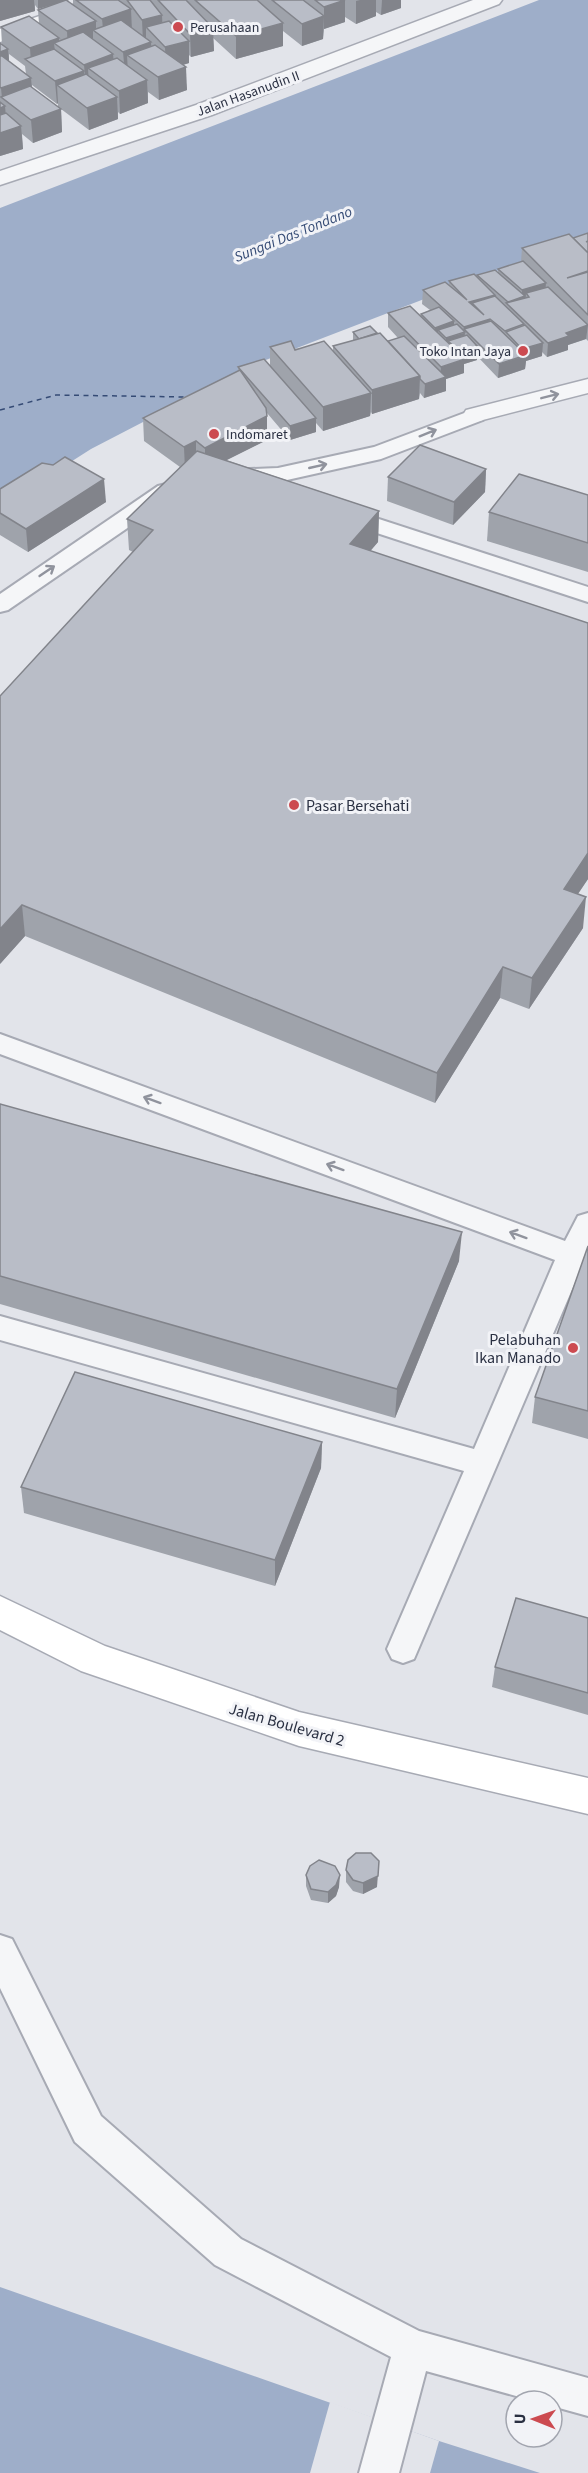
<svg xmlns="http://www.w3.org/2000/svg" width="588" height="2473" viewBox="0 0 588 2473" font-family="'Source Sans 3',sans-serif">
<rect width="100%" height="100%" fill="#e2e4ea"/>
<g fill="#9eaec9">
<polygon points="539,0 588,0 588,236 253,365 91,449 0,507 0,208"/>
<polygon points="0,2287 439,2441 540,2473 0,2473"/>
</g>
<polygon fill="#e2e4ea" points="330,2402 439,2441 430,2473 310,2473"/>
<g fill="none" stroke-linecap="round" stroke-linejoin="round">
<polyline stroke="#354b75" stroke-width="1.5" stroke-dasharray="5 4.5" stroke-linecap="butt" points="0,410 56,395 185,397"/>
<defs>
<g id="service">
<polygon points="475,409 483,410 486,415 483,420 381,459 278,482 224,480 221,475 224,470 278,468 374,447"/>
<polygon points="166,484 174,486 177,491 174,496 8,610 0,612 0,594 158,486"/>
<polygon points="342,507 588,587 588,602 334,519 331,514 334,509"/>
<polygon points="0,1034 565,1241 578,1216 588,1213 588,1252 414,1659 403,1663 392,1659 387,1649 464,1471 0,1340 0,1316 474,1449 555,1260 0,1054"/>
<polygon points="0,1935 12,1939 101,2116 241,2239 419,2331 588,2378 588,2416 552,2406 552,2401 534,2401 426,2371 399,2473 359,2473 391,2357 215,2265 75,2142 0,1988"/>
</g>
<g id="minor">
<polygon points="88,0 118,0 115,4 0,42 0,29"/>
<polygon points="473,0 502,0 499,4 212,115 0,185 0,171 196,105"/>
<polygon points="588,379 588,393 475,422 466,420 463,415 466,410"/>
</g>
<polygon id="secondary" points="0,1596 105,1646 299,1712 588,1778 588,1814 299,1746 81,1671 0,1630"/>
</defs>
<use href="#service" stroke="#a7aab4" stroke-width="4"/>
<use href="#minor" stroke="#a7aab4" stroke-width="3"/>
<use href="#secondary" stroke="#a7aab4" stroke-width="3"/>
<use href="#service" fill="#f5f6f8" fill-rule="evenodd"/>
<use href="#minor" fill="#f5f6f8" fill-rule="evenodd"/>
<use href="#secondary" fill="#fff" fill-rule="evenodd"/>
</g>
<g fill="#9fa3ab" fill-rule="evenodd">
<path d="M0,0H69L67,1L73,6V0H401V8L381,15L376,12V16L356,24L345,17V22L324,29L323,39L302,46L283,31V46L236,59L213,38L214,51L191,57L189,55V63L183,65L187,90L159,100L148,92V103L120,114L118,112V119L89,130L61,109L62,132L33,143L22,134L23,149L0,156V43L2,45L1,27L39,24L38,10L57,3L38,9L35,5V11L0,21ZM9,54L25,66L26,74L9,61ZM32,85L57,104L58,103V107L32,87Z"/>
<polygon points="588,233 588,341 586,339 568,345 568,350 547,357 542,352 542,356 526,361 525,369 498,378 477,356 477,360 464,364 464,373 446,379 446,391 424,398 420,393 419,399 372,414 371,412 370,416 323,431 316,423 316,432 290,440 267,413 267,440 226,460 379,511 378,542 370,551 588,623 588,879 578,894 583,928 529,1009 500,998 435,1103 25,936 0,964 133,552 129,550 127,519 180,467 144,441 143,418 238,371 238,367 270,366 270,347 333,351 333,346 353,341 353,332 377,333 388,341 398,338 388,327 388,313 420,316 421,314 430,310 422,304 423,290 449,285 449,281 477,277 477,275 498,273 498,269 521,262 522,248 573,238"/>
<polygon points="53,465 106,502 28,552 0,535 0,489"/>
<polygon points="486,469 485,492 453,525 387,501 388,477"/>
<polygon points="588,495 588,572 487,541 489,512"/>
<polygon points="0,1104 459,1261 395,1418 0,1304"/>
<polygon points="588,1246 588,1439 532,1423 535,1397"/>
<polygon points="322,1442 321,1468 275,1586 24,1513 21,1487"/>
<polygon points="588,1618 588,1715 492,1687 495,1667"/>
<polygon points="346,1870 377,1887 363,1894 353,1891 346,1882"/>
<polygon points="306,1875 339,1887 336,1896 328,1903 311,1900 306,1886"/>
</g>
<g fill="#82848b">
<polygon points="0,0 34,0 35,11 0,21"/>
<polygon points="38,0 69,0 38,9"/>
<polygon points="345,0 345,22 324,29 324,7"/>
<polygon points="360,0 376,0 376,16 356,24 356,1"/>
<polygon points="382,0 401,0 401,8 381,15"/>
<polygon points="131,9 132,31 104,38 102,19"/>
<polygon points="162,15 163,38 146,27 146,41 143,42 142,20"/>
<polygon points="324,16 323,39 302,46 302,24"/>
<polygon points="96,21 96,33 93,30 93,45 68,54 67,31"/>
<polygon points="283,23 283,46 236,59 236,36"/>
<polygon points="213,28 214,51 191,57 190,34"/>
<polygon points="59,38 59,46 54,43 56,62 31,63 30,48"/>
<polygon points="189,41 189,63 166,70 165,47"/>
<polygon points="151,42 152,64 127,55 128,73 125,74 123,52"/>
<polygon points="8,49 10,72 0,75 0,52"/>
<polygon points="113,54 115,77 88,68 89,86 86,87 84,65"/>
<polygon points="186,67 187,90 159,100 158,77"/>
<polygon points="84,71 86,93 57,85 58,103 57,104 55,81"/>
<polygon points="31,78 33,100 2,98 1,88"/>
<polygon points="147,80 148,103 120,114 119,91"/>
<polygon points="117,97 118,119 89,130 87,108"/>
<polygon points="5,106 7,129 0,131 0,108"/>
<polygon points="61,109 62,132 33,143 31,120"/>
<polygon points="21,126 23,149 0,156 0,133"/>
<polygon points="546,283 545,296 529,297 526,293 525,303 508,305 508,302 522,297 522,290"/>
<polygon points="495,295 494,308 472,303 471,315 469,302"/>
<polygon points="490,319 489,332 464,329 464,333 465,332 464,346 448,341 448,351 445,352 446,338 464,333 464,327"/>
<polygon points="454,321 454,334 438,330 438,340 435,342 435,328"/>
<polygon points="588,325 586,339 568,345 568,350 547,357 548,343 566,333"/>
<polygon points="543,343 542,356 526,361 525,369 498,378 499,364 522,357 522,349"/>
<polygon points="477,346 477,360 464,364 464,373 446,379 446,391 424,398 425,384 440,379 441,367 459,361 460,352"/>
<polygon points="420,376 419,399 372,414 372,390"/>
<polygon points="371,393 370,416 323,431 323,407"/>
<polygon points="267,416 267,440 205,471 205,448"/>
<polygon points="316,418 316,432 290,440 290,426"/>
<polygon points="196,441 196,464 185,470 184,447"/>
<polygon points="486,469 485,492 453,525 454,502"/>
<polygon points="104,479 106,502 28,552 26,529"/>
<polygon points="379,511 378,542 350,575 350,544"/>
<polygon points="588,853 588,879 560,920 564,889"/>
<polygon points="586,897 583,928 529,1009 532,978"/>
<polygon points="22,905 25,936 0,964 0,929"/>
<polygon points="503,967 500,998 435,1103 437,1073"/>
<polygon points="462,1232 459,1261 395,1418 397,1389"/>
<polygon points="322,1442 321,1468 275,1586 275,1560"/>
<polygon points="379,1861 377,1887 363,1894 363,1883"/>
<polygon points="340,1875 339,1887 336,1896 328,1903 328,1892"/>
</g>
<g fill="#b9bdc7" stroke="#82848b" stroke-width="1.5">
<polygon points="66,0 96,21 67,31 38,10"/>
<polygon points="76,0 118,0 131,9 102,19"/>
<polygon points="127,0 150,0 162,15 142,20"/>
<polygon points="158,0 186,0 213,28 190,34"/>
<polygon points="195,0 257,0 283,23 236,36"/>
<polygon points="272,0 303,0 324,16 302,24"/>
<polygon points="315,0 345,0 324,7"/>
<polygon points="29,16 59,38 30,48 1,27"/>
<polygon points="121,20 151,42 123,52 93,30"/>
<polygon points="169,21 189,41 165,47 146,27"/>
<polygon points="83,32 113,54 84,65 54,43"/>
<polygon points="0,43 8,49 0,52"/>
<polygon points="155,45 186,67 158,77 127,55"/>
<polygon points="54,49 84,71 55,81 25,59"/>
<polygon points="0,56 2,56 31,78 1,88 0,87"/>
<polygon points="117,58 147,80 119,91 88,68"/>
<polygon points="86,74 117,97 87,108 57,85"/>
<polygon points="30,86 61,109 31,120 1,97"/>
<polygon points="0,102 5,106 0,108"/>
<polygon points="6,113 21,126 0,133 0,115"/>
<polygon points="588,233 588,241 586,242 588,241 588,253 573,238"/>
<polygon points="569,234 588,253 588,271 567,278 588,272 588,315 522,248"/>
<polygon points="523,261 546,283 522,290 498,269"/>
<polygon points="495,270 525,296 508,302 477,275"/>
<polygon points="474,274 495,295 469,302 484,315 472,303 495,296 524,324 505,331 490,319 464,327 423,290 445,282 467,300 449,281"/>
<polygon points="548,287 588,325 566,333 569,336 548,343 506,303 529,297 526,293"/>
<polygon points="410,306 465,359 441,367 388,313"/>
<polygon points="439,307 454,321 435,328 421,314"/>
<polygon points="491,321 526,355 499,364 464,329"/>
<polygon points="457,324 465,332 446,338 438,330"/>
<polygon points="525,325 543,343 522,349 506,332"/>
<polygon points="370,326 377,333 359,339 353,332"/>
<polygon points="380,333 420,376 372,390 333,346"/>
<polygon points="467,335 477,346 460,352 448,341"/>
<polygon points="404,336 446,377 425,384 420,379 420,376 388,341"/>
<polygon points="291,341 295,350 324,341 371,393 323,407 270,347"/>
<polygon points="264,359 316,418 290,426 238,367"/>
<polygon points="240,370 266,408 267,416 205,448 196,441 184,447 143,418"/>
<polygon points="420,445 486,469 454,502 388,477"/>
<polygon points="197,451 379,511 350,544 588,623 588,853 564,889 586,897 532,978 503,967 437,1073 22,905 0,929 0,696 153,530 127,519"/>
<polygon points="65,457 104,479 26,529 0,513 0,489 42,463 53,465"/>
<polygon points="519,474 588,495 588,543 489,512"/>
<polygon points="0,1104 462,1232 397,1389 0,1276"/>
<polygon points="588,1246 588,1411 535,1397"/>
<polygon points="75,1372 322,1442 275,1560 21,1487"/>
<polygon points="516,1598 588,1618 588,1693 495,1667"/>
<polygon points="356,1853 371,1853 379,1861 378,1876 363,1883 353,1880 346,1870 348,1860"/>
<polygon points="319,1860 335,1866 340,1875 336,1885 328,1892 311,1889 306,1875 310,1866"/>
</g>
<defs><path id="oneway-shaft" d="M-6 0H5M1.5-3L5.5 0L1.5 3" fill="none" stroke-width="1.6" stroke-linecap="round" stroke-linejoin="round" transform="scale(1.5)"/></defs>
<g stroke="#90939d">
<use href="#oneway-shaft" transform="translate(550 396) rotate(-14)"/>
<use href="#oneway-shaft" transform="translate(428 433) rotate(-22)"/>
<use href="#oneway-shaft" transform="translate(318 466) rotate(-13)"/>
<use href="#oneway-shaft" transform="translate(47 571) rotate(-34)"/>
<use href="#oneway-shaft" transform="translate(152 1100) rotate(-160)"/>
<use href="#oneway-shaft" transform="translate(335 1167) rotate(-160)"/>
<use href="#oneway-shaft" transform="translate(518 1235) rotate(-160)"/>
</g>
<g fill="#cc4a50" stroke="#f2f3f7" stroke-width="2">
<circle cx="178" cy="27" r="6"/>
<circle cx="523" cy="351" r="6"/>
<circle cx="214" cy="434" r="6"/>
<circle cx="294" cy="805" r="6"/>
<circle cx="573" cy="1348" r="6"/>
</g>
<g text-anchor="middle" stroke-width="6" stroke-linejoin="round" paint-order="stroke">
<g font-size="14" fill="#2a3042" stroke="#f2f3f7" text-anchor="start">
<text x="190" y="32">Perusahaan</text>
<text x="511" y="356" text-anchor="end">Toko Intan Jaya</text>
<text x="226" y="439">Indomaret</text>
</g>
<g font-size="14" fill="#2a3042" stroke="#f2f3f7">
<text transform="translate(248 93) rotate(-20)" y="5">Jalan Hasanudin II</text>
</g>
<g font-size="15" font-style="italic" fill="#354b75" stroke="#f2f3f7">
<text transform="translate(293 234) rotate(-22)" y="5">Sungai Das Tondano</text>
</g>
<g font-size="16" fill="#2a3042" stroke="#f2f3f7" text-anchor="start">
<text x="306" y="811">Pasar Bersehati</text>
<text x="561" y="1345" text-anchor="end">Pelabuhan<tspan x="561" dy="18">Ikan Manado</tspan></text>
</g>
<g font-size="16" fill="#2a3042" stroke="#f2f3f7">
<text transform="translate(287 1724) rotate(16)" y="6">Jalan Boulevard 2</text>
</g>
</g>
<g transform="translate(534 2419) rotate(271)"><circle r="28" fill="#f2f3f7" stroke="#a2a5af" stroke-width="1.5"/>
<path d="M0-4.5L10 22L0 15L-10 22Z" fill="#cc4a50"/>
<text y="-9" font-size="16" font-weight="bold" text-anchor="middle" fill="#2a3042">U</text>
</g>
</svg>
